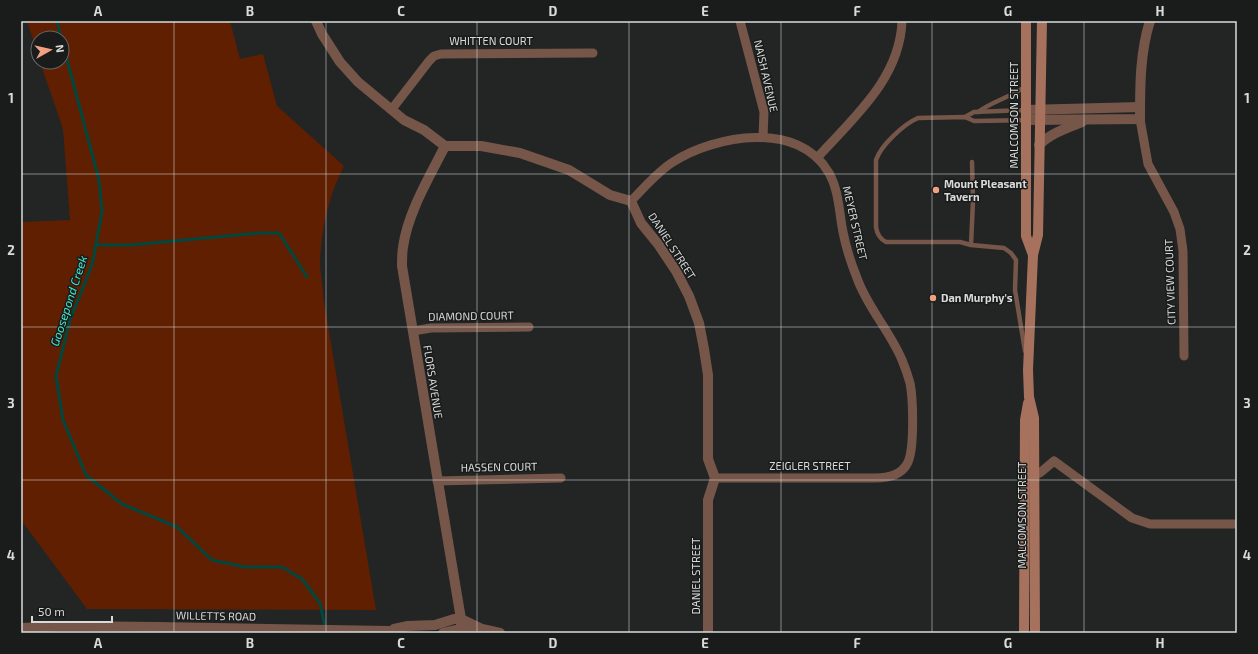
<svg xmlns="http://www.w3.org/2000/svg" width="1258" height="654" viewBox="0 0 1258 654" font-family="'Exo 2',sans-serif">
<rect width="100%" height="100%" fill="#222524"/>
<path fill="#601f01" d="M27,21H230L240,59L263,54L277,106L344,166C329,194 322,227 320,259C320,273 323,288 324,302L376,610L87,609L21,520V222L70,220L63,129L40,62H62V38H38V55Z"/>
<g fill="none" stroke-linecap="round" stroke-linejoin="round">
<g stroke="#02473d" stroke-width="3">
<polyline points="57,21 61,38"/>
<polyline points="62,41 99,180 102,212 92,265 70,320 56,376 63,420 86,475 122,504 177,527 212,560 245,567 282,567 302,579 320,603 325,627"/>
<polyline points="96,245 131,245 259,233 279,233 307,277"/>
</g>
<g stroke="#77564a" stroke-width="4.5">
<path d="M978,112C993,101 1011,97 1026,86"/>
<polyline points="965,117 974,112 1026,110"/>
<polyline points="971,245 973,201 972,162"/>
<path d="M1025,351L1015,290L1016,260L1011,253L1004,248L971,245L960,242H886C880,239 877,234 876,227V160C881,145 904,124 918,118L965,117L974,121L1026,120"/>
</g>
<g stroke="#77564a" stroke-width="9">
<polyline points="740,21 764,112 763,137"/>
<polyline points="392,109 429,61 434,56 441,54 593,53"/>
<polyline points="1140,119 1148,164 1174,212 1180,229 1183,251 1184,356"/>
<path d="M817,158C853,118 900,79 902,21"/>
<path d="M631,201C644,188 657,172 673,162C715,135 799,120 829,173C839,191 839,212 843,232C846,248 851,263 857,278C867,307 890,331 902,360C905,367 908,376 910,383C913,398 915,451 907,464C901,475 887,478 875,478H715"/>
<polyline points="413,331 431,328 529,327"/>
<polyline points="1034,476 1041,472 1054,461 1132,518 1150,524 1237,524"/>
<polyline points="437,481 561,478"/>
</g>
<g stroke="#77564a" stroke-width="10">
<polyline points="316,21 322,34 340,62 358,82 404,120 424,130 445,146 481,146 520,153 569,170 610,195 631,201 641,223 658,244 676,271 689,296 699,323 704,349 708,375 708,459 715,478 708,500 708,633"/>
<polyline points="1026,110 1140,107"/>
<path d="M1026,120L1140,119C1140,86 1140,52 1150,21"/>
<path d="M1039,145C1051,133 1067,128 1082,122"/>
<path d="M445,146C429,178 408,212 403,247C402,253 402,260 402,266L461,619V629"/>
<polyline points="21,628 64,626 157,627 388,631 402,633"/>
<polyline points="394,629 408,626 435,625 454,619 461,619 482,629 500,633"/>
<polyline points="443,633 461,629 471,633"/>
</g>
<g stroke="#a6715d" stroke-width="10">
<polyline points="1026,21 1026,236 1033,255"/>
<polyline points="1024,633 1025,420 1028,403"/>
<polyline points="1035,633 1034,418 1029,397 1028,370 1033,255 1038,235 1042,21"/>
</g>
</g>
<path fill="none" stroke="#d8dbda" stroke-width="1" stroke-opacity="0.55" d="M174,21V633M326,21V633M477,21V633M629,21V633M781,21V633M932,21V633M1084,21V633M21,174H1237M21,327H1237M21,480H1237"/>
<g fill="#f2a081" stroke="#191c1b" stroke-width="1.5">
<circle cx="936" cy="190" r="4"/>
<circle cx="933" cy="298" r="4"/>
</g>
<g text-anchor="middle" stroke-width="3" stroke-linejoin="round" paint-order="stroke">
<g font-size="11" fill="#d8dbda" stroke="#191c1b">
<text x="491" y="45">WHITTEN COURT</text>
<text transform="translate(766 76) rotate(77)" y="4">NAISH AVENUE</text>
<text transform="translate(1014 115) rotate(-90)" y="4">MALCOMSON STREET</text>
<text transform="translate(855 223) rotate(77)" y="4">MEYER STREET</text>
<text transform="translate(672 246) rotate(57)" y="4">DANIEL STREET</text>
<text transform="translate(1170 282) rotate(-92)" y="4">CITY VIEW COURT</text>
<text transform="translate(471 316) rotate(-1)" y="4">DIAMOND COURT</text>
<text transform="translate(433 382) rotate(81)" y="4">FLORS AVENUE</text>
<text x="810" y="470">ZEIGLER STREET</text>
<text transform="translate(499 467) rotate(-1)" y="4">HASSEN COURT</text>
<text transform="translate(1022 515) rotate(-90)" y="4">MALCOMSON STREET</text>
<text transform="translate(696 576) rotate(-90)" y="4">DANIEL STREET</text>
<text transform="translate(216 616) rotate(1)" y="4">WILLETTS ROAD</text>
</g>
<g font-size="11" font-weight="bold" fill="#d8dbda" stroke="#191c1b" text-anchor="start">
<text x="944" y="188">Mount Pleasant<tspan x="944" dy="13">Tavern</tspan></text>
<text x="941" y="302">Dan Murphy's</text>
</g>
<g font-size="12" font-style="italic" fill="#41e6ca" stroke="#191c1b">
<text transform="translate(69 301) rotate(-72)" y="4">Goosepond Creek</text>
</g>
</g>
<rect width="1258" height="654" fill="none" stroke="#191c1b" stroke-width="44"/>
<g transform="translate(50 50) rotate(82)"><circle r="19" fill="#191c1b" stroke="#656867"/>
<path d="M0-3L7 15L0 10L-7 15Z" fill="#f2a081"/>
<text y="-6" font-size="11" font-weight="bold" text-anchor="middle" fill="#d8dbda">N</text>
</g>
<path d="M32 616v6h80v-6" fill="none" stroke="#d8dbda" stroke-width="2"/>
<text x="38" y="616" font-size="12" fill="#d8dbda" stroke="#191c1b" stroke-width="3" paint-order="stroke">50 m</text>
<rect x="22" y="22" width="1214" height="610" fill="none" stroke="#d8dbda" stroke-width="1.5"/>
<g font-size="13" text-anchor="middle" font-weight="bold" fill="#d8dbda">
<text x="98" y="16">A</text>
<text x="250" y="16">B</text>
<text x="401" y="16">C</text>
<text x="553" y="16">D</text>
<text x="705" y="16">E</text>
<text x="857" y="16">F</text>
<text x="1008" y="16">G</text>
<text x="1160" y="16">H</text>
<text x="11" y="103">1</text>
<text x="1247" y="103">1</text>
<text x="11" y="255">2</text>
<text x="1247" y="255">2</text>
<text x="11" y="408">3</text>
<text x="1247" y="408">3</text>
<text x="11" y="560">4</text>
<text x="1247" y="560">4</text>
<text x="98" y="648">A</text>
<text x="250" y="648">B</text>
<text x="401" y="648">C</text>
<text x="553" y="648">D</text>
<text x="705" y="648">E</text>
<text x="857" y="648">F</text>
<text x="1008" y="648">G</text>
<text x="1160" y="648">H</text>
</g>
</svg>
